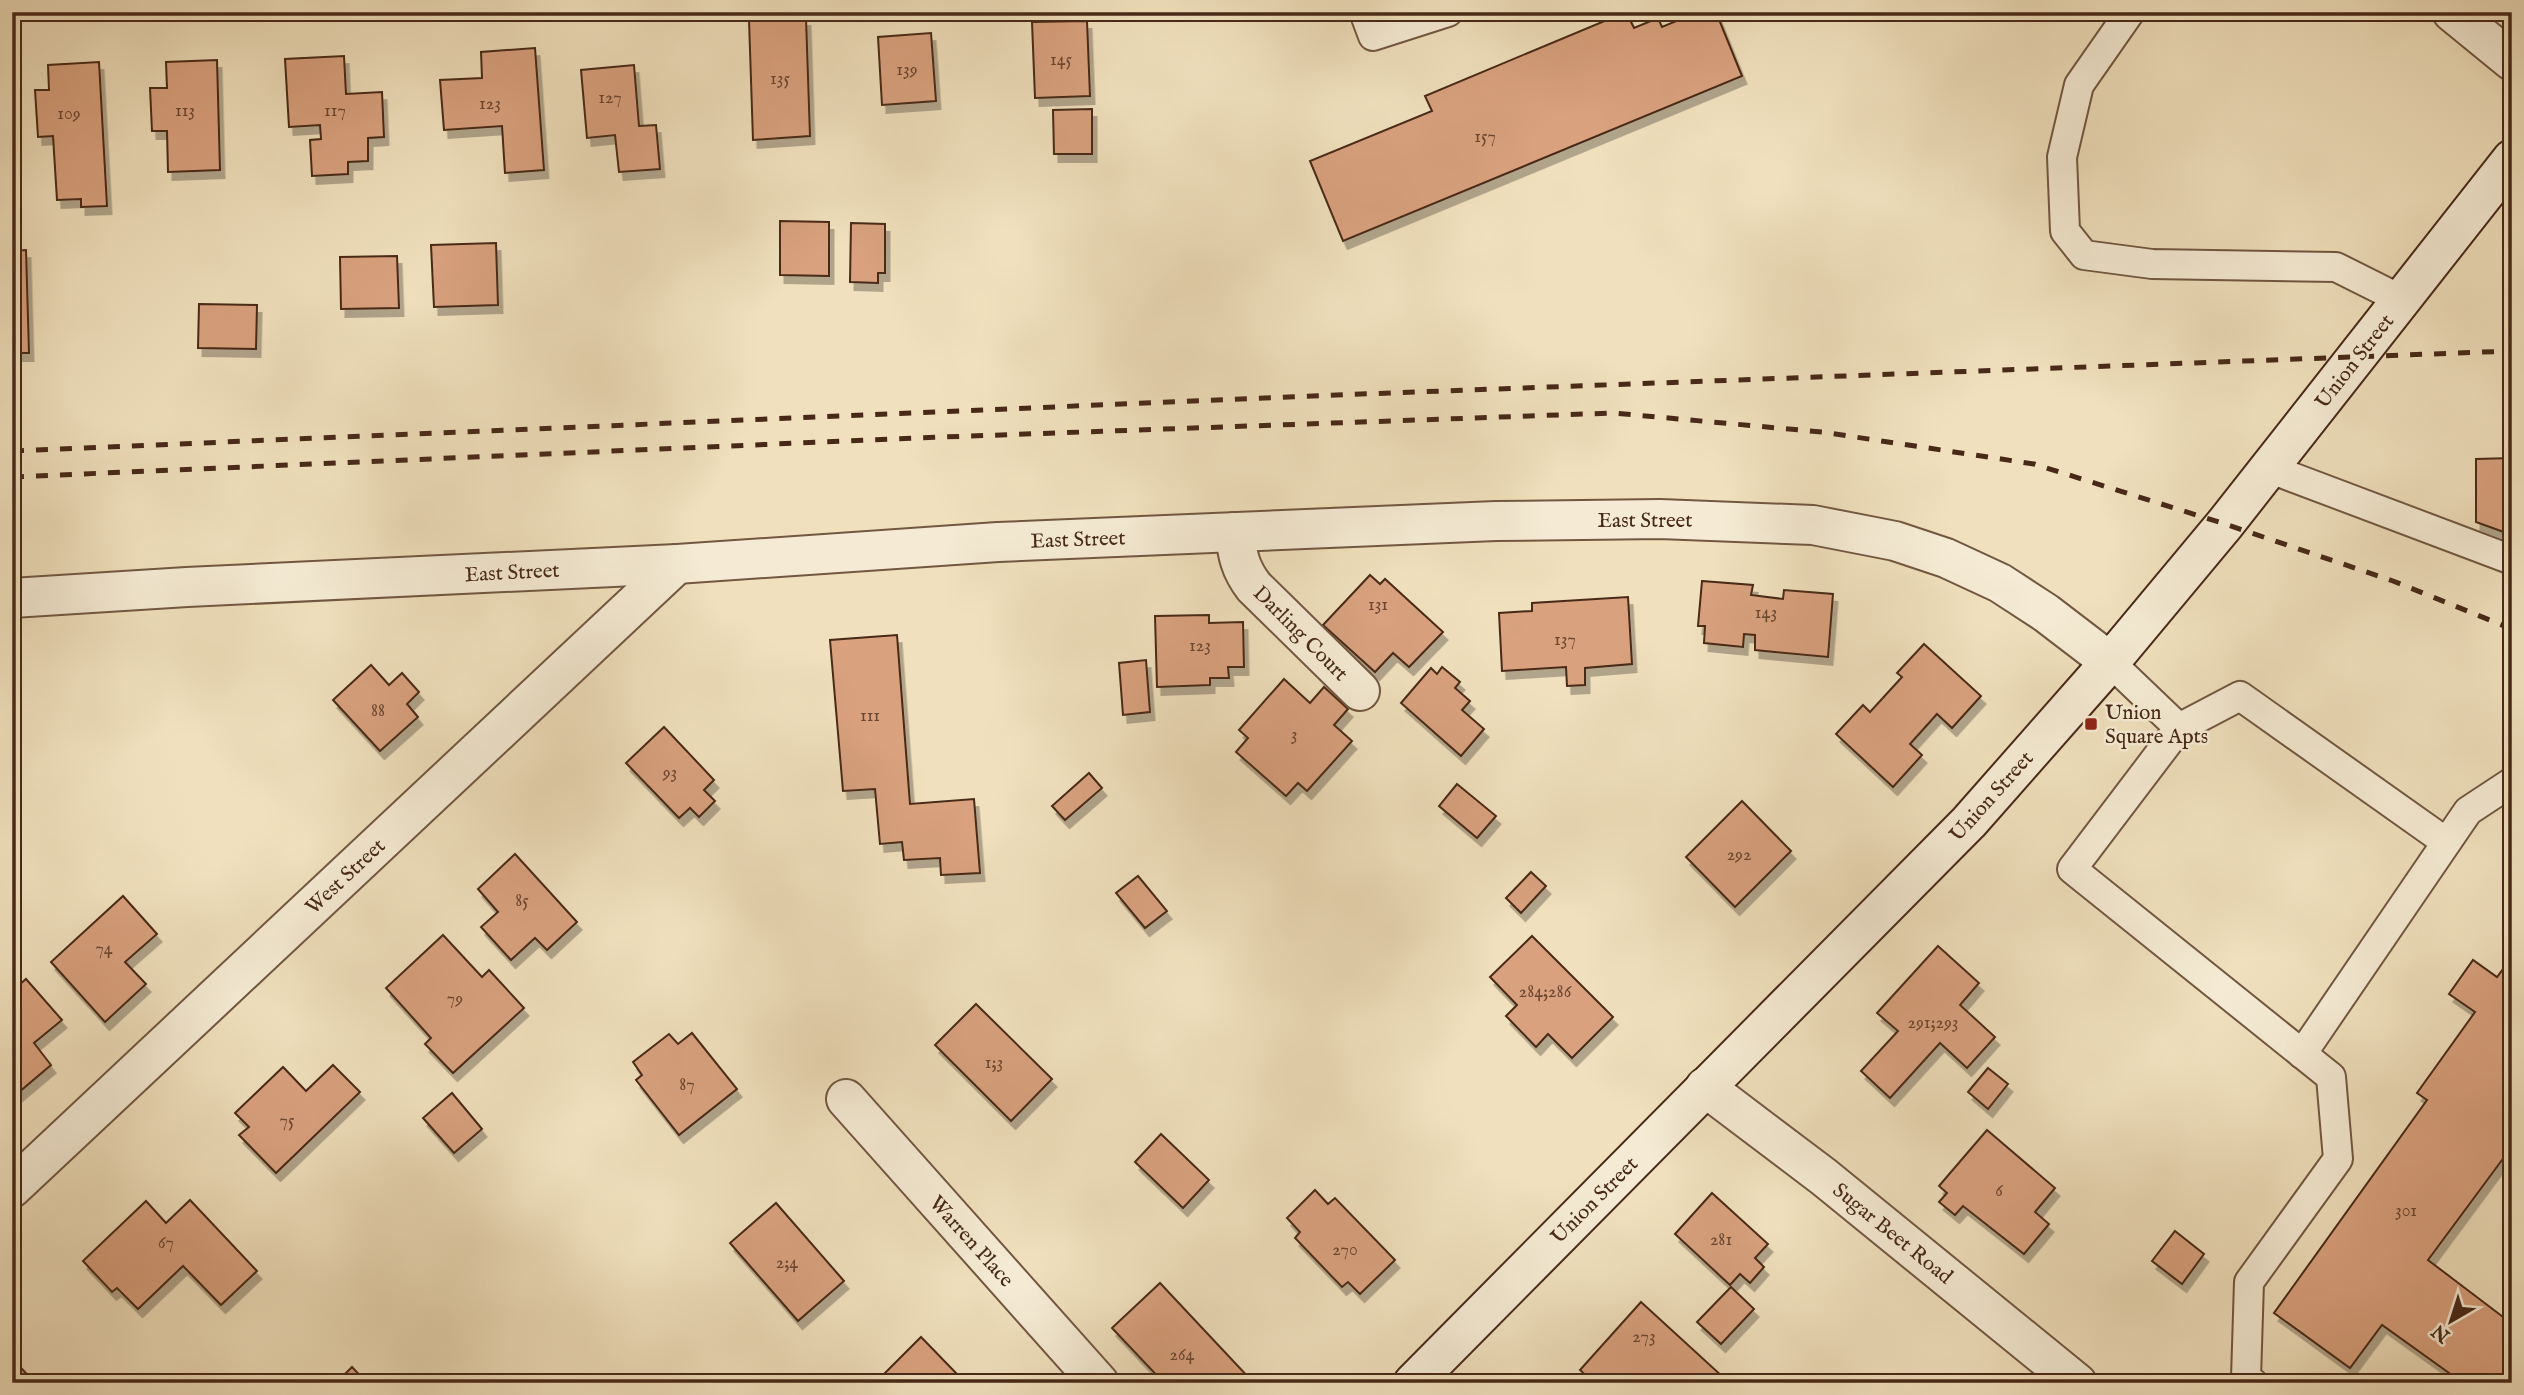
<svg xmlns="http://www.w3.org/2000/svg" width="2524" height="1395" viewBox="0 0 2524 1395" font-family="'IM FELL English',serif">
<defs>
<filter id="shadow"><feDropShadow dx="4.5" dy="8" stdDeviation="0" flood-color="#0004"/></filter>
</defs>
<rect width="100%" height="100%" fill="#f0e0bd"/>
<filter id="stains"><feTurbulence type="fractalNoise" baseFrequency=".00286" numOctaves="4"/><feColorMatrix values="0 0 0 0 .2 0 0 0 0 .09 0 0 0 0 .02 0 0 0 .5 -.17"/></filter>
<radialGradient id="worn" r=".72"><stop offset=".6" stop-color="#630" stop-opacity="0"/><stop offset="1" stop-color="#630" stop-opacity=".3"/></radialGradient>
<g fill="#d9a17e" stroke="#482918" stroke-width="2" filter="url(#shadow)">
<polygon points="1626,12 1634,28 1658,18 1662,27 1698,12 1716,12 1742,76 1343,241 1310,161 1432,111 1425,96"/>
<polygon points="806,18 810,136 753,140 749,20"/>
<polygon points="1087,21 1090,96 1035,98 1032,22"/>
<polygon points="931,33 936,101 882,105 878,37"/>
<polygon points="535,48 544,170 505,173 502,126 444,130 440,80 482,78 481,52"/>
<polygon points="344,56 346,94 382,92 384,137 368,138 368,161 348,162 348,174 312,176 310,140 321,139 320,125 289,127 285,59"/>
<polygon points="217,60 220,170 168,172 167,131 152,131 150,88 167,88 166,62"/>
<polygon points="99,62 107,206 81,207 81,199 57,200 53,136 38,137 35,90 49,90 48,65"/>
<polygon points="634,65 639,126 656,125 660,169 619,172 615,135 587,138 581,70"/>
<polygon points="1092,109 1092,154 1054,154 1053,110"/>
<polygon points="780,221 829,222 829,276 780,275"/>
<polygon points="851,223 885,224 885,273 878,273 878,283 850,282"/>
<polygon points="496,243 498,305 434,307 431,245"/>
<polygon points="26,250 29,353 12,353 12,251"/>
<polygon points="397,256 399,308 341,309 340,257"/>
<polygon points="199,304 257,305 256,349 198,348"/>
<polygon points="2512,458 2512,535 2476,522 2476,459"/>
<polygon points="1370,575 1380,584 1385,579 1443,632 1409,667 1393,653 1375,672 1323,625"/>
<polygon points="1702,581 1753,585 1751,595 1783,599 1784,590 1833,594 1828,657 1755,650 1755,635 1744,634 1743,647 1704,643 1705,626 1698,626"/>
<polygon points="1628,597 1632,664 1585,668 1585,685 1567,686 1566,667 1502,671 1499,613 1532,611 1532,603"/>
<polygon points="1209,615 1209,623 1243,622 1244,667 1228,667 1229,678 1210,678 1210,685 1157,687 1155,616"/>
<polygon points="897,635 910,804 974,799 980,873 941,875 940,858 904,860 902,842 880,844 875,789 843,791 830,640"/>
<polygon points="1924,644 1981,696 1952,728 1937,714 1910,744 1922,755 1893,787 1836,734 1863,705 1870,712 1902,677 1897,673"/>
<polygon points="1146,660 1150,712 1123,715 1119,663"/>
<polygon points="371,665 389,685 402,673 419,692 407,704 418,717 380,751 333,700"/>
<polygon points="1442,667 1460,682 1455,688 1470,701 1462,710 1484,729 1461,756 1401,703 1431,668 1437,674"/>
<polygon points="1284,679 1310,703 1324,687 1348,709 1334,725 1352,741 1307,791 1298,783 1286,796 1236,752 1248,738 1239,730"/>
<polygon points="664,727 714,780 704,790 715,801 699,817 690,808 679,818 626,763"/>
<polygon points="1089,773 1102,788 1065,820 1052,806"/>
<polygon points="1457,784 1496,816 1477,838 1439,806"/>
<polygon points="1742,801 1791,851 1735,907 1686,857"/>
<polygon points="515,854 577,922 547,950 535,938 511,960 481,927 498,912 478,889"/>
<polygon points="1531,872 1546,886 1521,913 1506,898"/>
<polygon points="1138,876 1167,911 1145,928 1116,893"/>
<polygon points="123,896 157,934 125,962 146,984 105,1022 51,962"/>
<polygon points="443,935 482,977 489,970 524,1008 453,1073 425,1044 431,1038 386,988"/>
<polygon points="1532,936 1613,1017 1572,1058 1548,1034 1536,1047 1506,1016 1517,1005 1490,977"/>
<polygon points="1938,946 1979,983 1960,1005 1995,1037 1967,1068 1940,1043 1890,1098 1861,1071 1898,1031 1877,1013"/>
<polygon points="2512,957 2512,1160 2505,1156 2428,1260 2507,1320 2512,1314 2512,1383 2463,1383 2382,1325 2350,1368 2274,1313 2427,1100 2417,1093 2475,1012 2449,994 2473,960 2497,977"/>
<polygon points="26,979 62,1020 34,1043 51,1065 12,1098 12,991"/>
<polygon points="976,1004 1052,1079 1011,1121 935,1045"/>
<polygon points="692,1033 737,1089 679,1135 636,1080 642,1075 633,1062 669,1034 678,1044"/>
<polygon points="333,1065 360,1092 276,1173 239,1135 249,1127 235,1113 283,1067 306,1091"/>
<polygon points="1988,1068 2008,1084 1988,1109 1968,1092"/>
<polygon points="452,1093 482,1129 454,1153 423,1118"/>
<polygon points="1987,1130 2055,1188 2035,1212 2049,1224 2024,1254 1963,1206 1955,1215 1939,1202 1947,1193 1939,1186"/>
<polygon points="1161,1134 1209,1180 1183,1208 1135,1162"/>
<polygon points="1315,1190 1328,1204 1335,1198 1395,1260 1360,1294 1348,1282 1342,1287 1295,1238 1300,1232 1287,1218"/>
<polygon points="1712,1193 1768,1244 1755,1258 1764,1267 1750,1283 1740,1274 1730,1285 1675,1234"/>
<polygon points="190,1200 257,1271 221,1305 183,1266 138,1309 117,1288 112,1292 83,1261 146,1201 166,1223"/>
<polygon points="776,1203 844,1281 798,1321 730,1243"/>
<polygon points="2175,1231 2204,1254 2182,1284 2152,1261"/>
<polygon points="1160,1283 1251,1380 1248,1383 1164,1383 1112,1328"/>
<polygon points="1731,1287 1754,1309 1721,1344 1697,1322"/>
<polygon points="1641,1302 1723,1377 1718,1383 1594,1383 1580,1370"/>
<polygon points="921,1337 956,1373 946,1383 893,1383 884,1374"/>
<polygon points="12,1358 35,1383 12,1383"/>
<polygon points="352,1367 367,1383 336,1383"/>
</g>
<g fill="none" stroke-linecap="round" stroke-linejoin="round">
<defs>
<g id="service">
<polyline points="1364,12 1373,36 1448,12"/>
<polyline points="2130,12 2079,85 2062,157 2065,231 2084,255 2152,264 2336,267 2402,300"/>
<polyline points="2268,468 2512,560"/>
<polyline points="2110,662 2179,728"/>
<polyline points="2302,1054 2468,811 2512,782"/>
<polyline points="2253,1383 2246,1378 2249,1282 2338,1159 2331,1077 2072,869 2179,728 2240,696 2446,842"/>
</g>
<g id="minor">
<path d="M1235,532C1237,554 1240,569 1254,587L1360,691"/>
<polyline points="12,598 187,587 677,564 998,542 1496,521 1660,519 1813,525 1895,541 1946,558 2000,583 2046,613 2110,662"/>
<polyline points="1705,1087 1824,1177 2077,1383"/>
<polyline points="846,1099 1099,1383"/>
<polyline points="12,1188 677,564"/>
</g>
<polyline id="tertiary" points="2452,12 2512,61"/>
<polyline id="secondary" points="1413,1383 1969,822 2110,662 2225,524 2512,159"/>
</defs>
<use href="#service" stroke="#725741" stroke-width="32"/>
<use href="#minor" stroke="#725741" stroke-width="42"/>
<use href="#tertiary" stroke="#725741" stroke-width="42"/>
<use href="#secondary" stroke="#482918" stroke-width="42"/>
<use href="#service" stroke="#f5ebd4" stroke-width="28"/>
<use href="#minor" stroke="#f5ebd4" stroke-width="38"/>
<use href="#tertiary" stroke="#f5ebd4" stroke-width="38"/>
<use href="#secondary" stroke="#f5ebd4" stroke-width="38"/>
<g stroke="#482918" stroke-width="5" stroke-dasharray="12 12" stroke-linecap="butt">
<polyline points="12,451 1336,395 2512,351"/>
<polyline points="12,477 915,438 1613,413 1822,432 2034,464 2225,524 2393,581 2512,629"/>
</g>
</g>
<rect fill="#8f2418" stroke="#f5ebd4" stroke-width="2.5" x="2084" y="717" width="14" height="14" rx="3.5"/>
<g text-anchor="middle" stroke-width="5" stroke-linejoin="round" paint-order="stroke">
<g font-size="18" fill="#6c4732">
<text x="1061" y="65">145</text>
<text x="907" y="75">139</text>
<text x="780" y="84">135</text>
<text x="610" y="103">127</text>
<text x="490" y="109">123</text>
<text x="185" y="116">113</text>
<text x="335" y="116">117</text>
<text x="69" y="119">109</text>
<text x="1485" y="142">157</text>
<text x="1378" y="610">131</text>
<text x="1766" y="618">143</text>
<text x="1565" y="645">137</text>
<text x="1200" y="651">123</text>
<text x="378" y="716">88</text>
<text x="870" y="721">111</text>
<text x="1294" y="740">3</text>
<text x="670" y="778">93</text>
<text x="1739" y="860">292</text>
<text x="522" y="906">85</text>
<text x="104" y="954">74</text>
<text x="1545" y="997">284;286</text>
<text x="455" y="1004">79</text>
<text x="1933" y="1028">291;293</text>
<text x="994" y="1068">1;3</text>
<text x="687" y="1090">87</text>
<text x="287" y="1126">75</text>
<text x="1999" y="1196">6</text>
<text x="2406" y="1216">301</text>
<text x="1721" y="1245">281</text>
<text x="166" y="1248">67</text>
<text x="1345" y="1255">270</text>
<text x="787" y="1268">2;4</text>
<text x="1644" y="1342">273</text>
<text x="1182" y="1360">264</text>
</g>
<g font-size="21" fill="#482918" stroke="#f5ebd4">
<text transform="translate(2354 361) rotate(-52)" y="7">Union Street</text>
<text x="1645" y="527">East Street</text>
<text transform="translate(1078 539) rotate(-2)" y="7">East Street</text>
<text transform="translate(512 572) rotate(-3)" y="7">East Street</text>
<text transform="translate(1301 633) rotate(45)" y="7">Darling Court</text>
<text transform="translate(1991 796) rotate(-48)" y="7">Union Street</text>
<text transform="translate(345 876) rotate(-43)" y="7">West Street</text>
<text transform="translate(1594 1200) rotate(-45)" y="7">Union Street</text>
<text transform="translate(1893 1233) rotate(39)" y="7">Sugar Beet Road</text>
<text transform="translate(972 1241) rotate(48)" y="7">Warren Place</text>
</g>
<g font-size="21" fill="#482918" stroke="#f5ebd4" text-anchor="start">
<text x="2105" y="719">Union<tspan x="2105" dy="24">Square Apts</tspan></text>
</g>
</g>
<rect width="2524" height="1395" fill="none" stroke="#f0e0bd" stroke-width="42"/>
<rect x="14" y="14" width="2496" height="1367" fill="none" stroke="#482918" stroke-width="3.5"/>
<rect x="21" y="21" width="2482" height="1353" fill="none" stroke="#482918" stroke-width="2"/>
<g transform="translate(2451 1321) rotate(219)" stroke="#f5ebd4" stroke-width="5" paint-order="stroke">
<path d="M0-5L12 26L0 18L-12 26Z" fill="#482918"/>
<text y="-10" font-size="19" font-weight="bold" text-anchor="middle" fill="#482918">N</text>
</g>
<rect width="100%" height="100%" filter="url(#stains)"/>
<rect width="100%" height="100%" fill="url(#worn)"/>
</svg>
